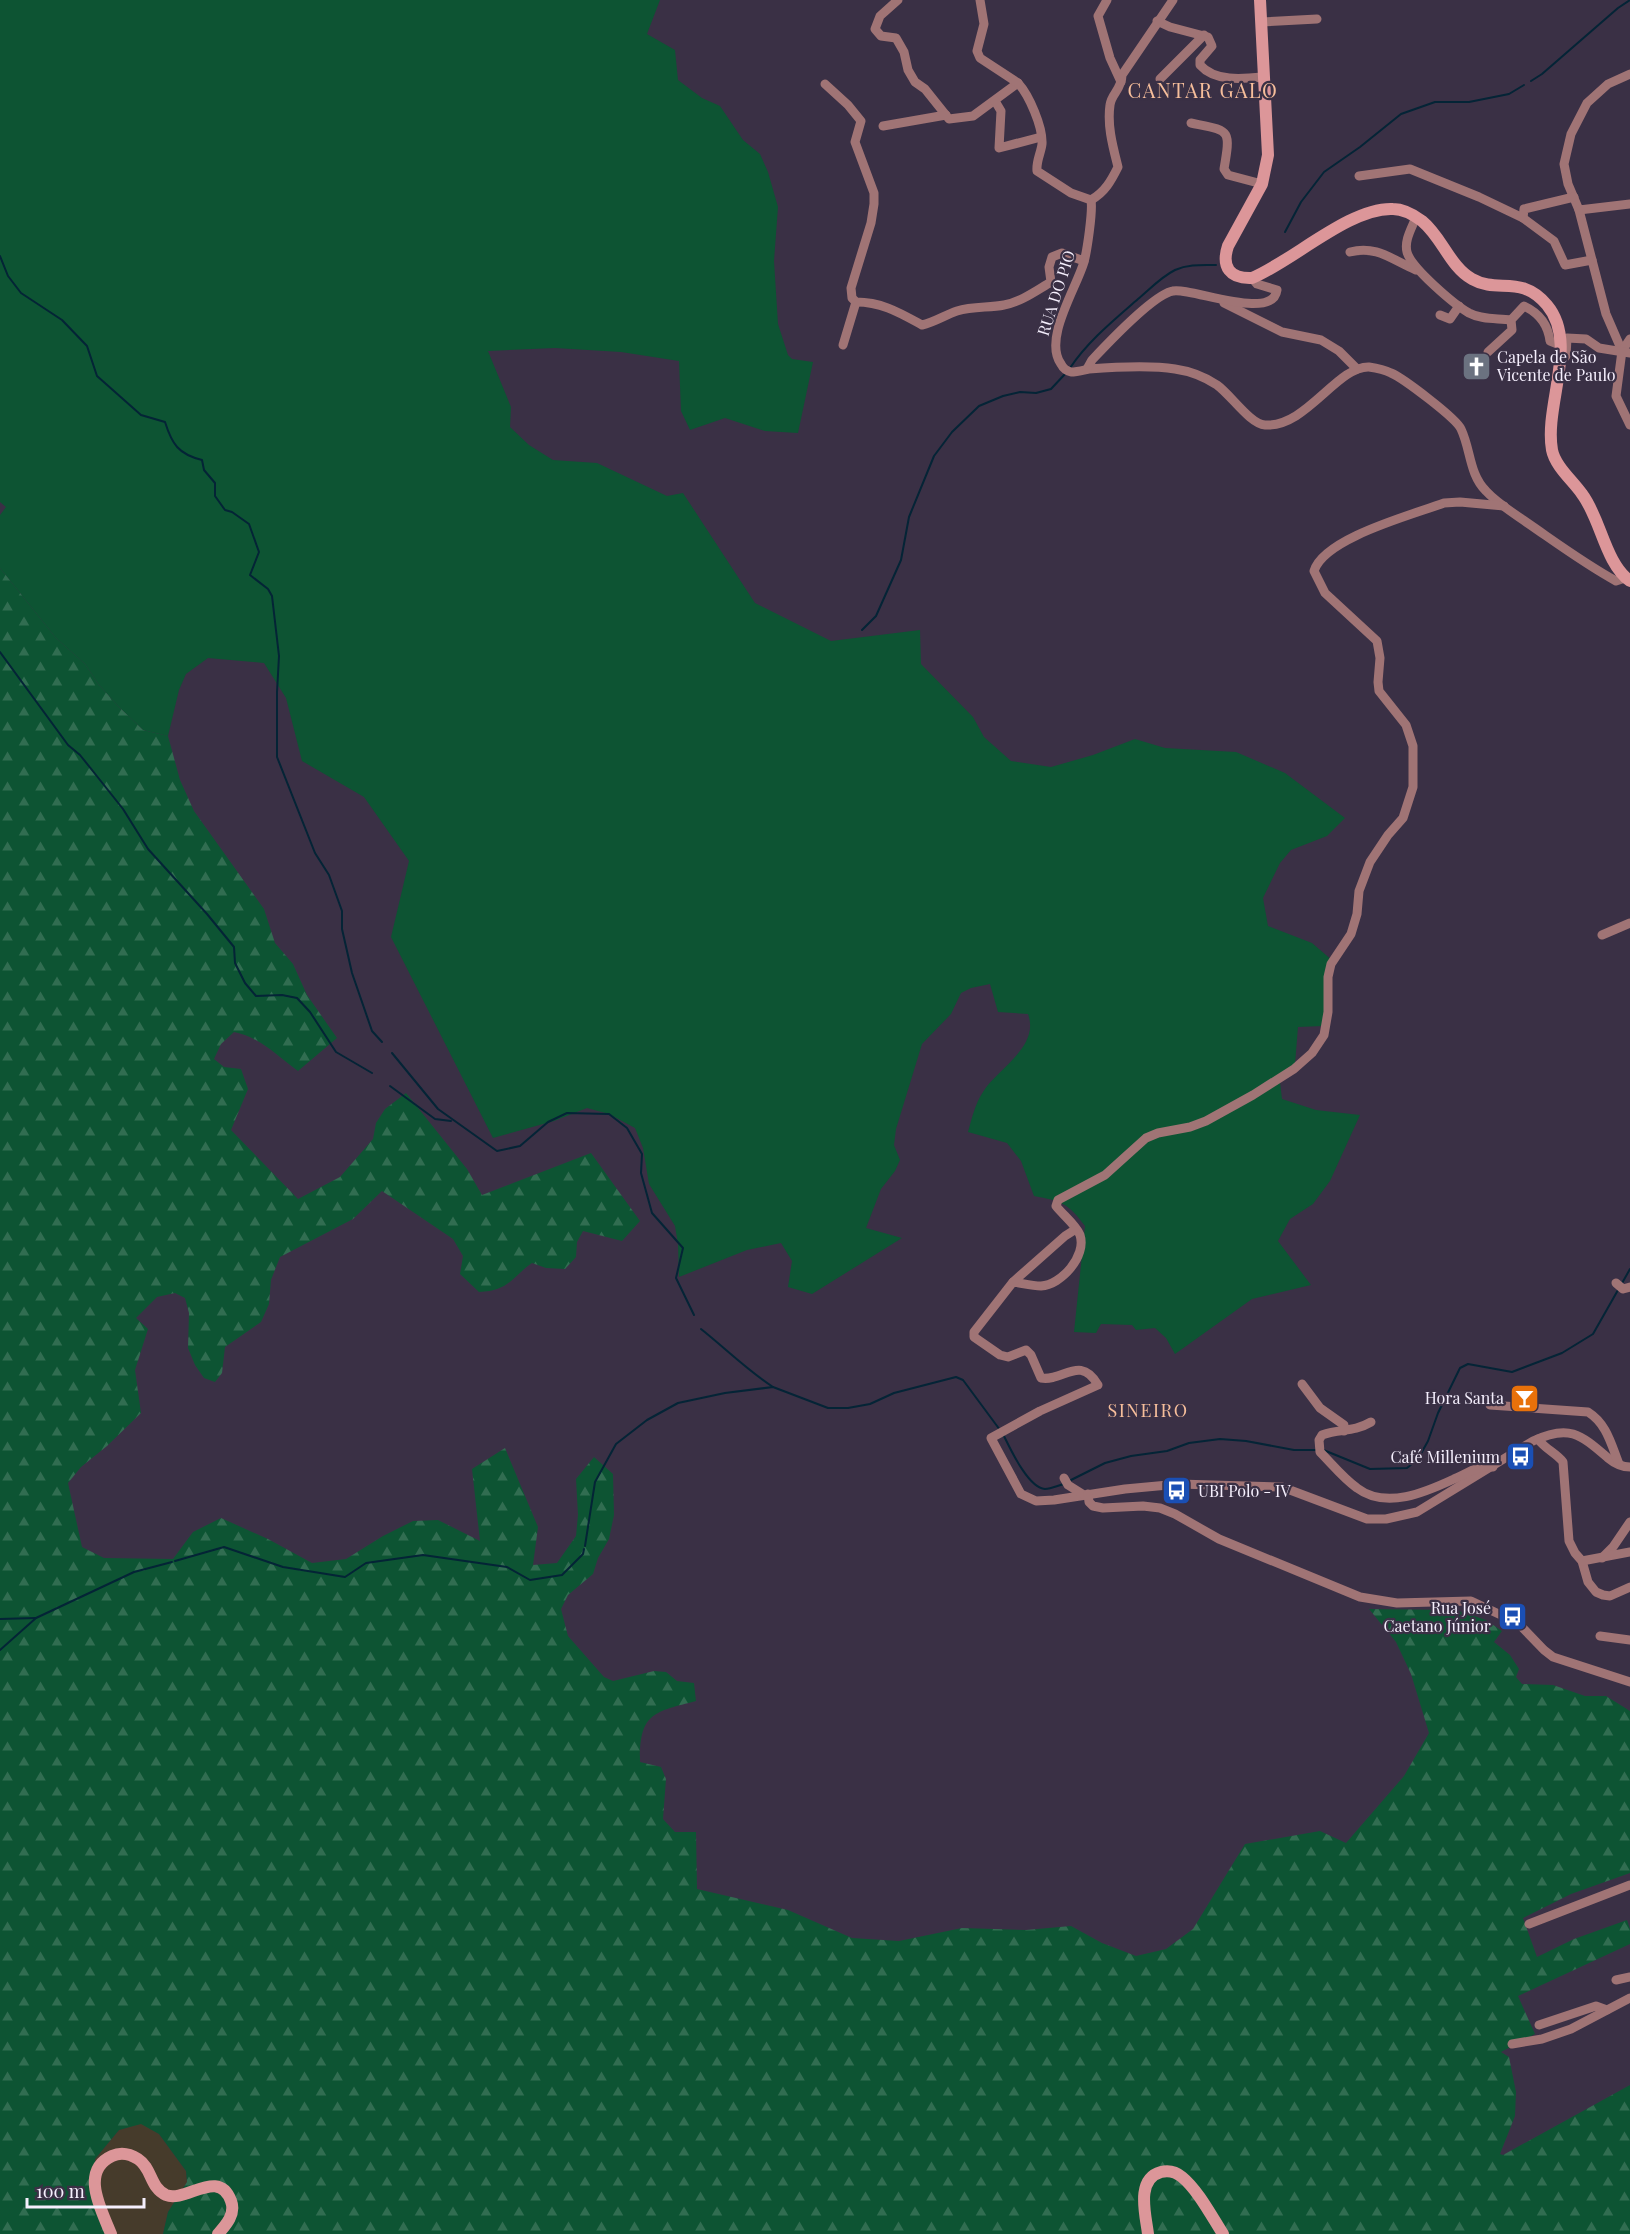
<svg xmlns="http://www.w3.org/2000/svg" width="1630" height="2234" viewBox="0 0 1630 2234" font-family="'Playfair Display',serif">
<defs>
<pattern id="forest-firs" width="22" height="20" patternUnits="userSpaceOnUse" patternTransform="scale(1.5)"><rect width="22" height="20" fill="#0d5433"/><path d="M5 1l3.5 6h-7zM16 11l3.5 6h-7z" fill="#316d51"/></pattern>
</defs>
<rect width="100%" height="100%" fill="#3a3045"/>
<polygon fill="#463b2b" points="141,2123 159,2134 186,2171 187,2182 168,2212 163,2234 112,2234 96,2171 95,2159 119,2130"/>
<path fill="#0d5433" d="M0,0H660L647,34L675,50L678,80L702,98L720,106L743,140L760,154L768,172L778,207L774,261L778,324L788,355L792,359L813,362L798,433L765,431L725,418L690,430L681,411L679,361L621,352L555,348L488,351L511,407L510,427L529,445L553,460L597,463L667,496L683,493L755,603L831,641L920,630L921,664L973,717L984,737L1011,761L1051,767L1093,755L1135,739L1165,748L1236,752L1285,773L1345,818L1327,836L1291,850L1280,863L1263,898L1268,926L1312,943L1333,961L1323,1026L1298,1027L1295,1064L1280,1082L1282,1099L1316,1110L1360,1115L1330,1181L1313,1204L1290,1219L1278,1241L1311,1285L1252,1299L1175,1354L1166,1338L1155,1328L1136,1330L1132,1325L1101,1324L1096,1333L1074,1332L1085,1226C1068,1203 1061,1201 1034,1196L1021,1161L1007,1143L968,1132C972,1118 975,1104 983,1092C998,1068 1040,1047 1028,1014L998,1012L990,984L971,988L961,993L951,1014L922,1044L896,1129L894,1145L900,1160L895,1171L881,1189L866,1228L902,1238L812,1294L788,1287L792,1261L781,1243L747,1250L679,1277L678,1244L675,1226L649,1184L643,1148L635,1128L609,1114L587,1108L554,1121L493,1138L391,937L409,861L364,797L302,761L286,698L264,663L208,658L186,674L179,690L168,736L143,730L119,707L99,685L85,664L56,638L0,568V515L6,507L0,502Z"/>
<path fill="url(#forest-firs)" d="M0,568L56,638L85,664L99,685L119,707L143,730L168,736L180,780L194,811L264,909L275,943L293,964L307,995L337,1038L298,1071C277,1056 260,1037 234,1032L221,1044L214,1059L224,1067L241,1069L248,1089L231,1130L298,1199L340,1177L373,1139L376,1123L385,1109L406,1093L467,1169L482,1195L591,1153L640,1221L622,1241L583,1231L577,1242L576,1257L565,1269L546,1268L532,1263C511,1278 509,1291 479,1292L460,1274L463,1256L453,1239L382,1191L353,1219L280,1257L271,1280L269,1304L261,1322L225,1347L222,1373L215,1382L204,1378L195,1365L188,1348L189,1313L185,1298L175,1293L157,1297L136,1318L148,1329L135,1370L141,1413L107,1446L81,1467L68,1483L82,1547L104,1558L173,1559L193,1532L221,1518L268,1539L312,1563L346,1559L383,1536L413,1521L438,1520L480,1541L472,1469L505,1448L538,1527L533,1565L557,1563L576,1536L578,1515L576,1479L594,1457L613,1474L614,1515L609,1539L598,1558L593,1574L568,1595L561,1609L568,1636L604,1677L613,1681L654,1671L666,1672L677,1681L694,1683L696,1701C654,1712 639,1713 640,1762L661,1767L666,1779L663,1819L675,1832H696L697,1889L788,1910L852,1938L899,1941L962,1928L1026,1930L1071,1926L1102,1943L1136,1956L1166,1949L1193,1929L1245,1844L1320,1831L1346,1843L1404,1776L1429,1733L1411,1674L1396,1642L1369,1609L1456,1610L1486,1620L1502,1631L1494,1642L1510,1655L1519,1669L1516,1677L1522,1684L1553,1685L1585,1696H1606L1630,1711V1873L1571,1894L1523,1918L1537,1957L1574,1939L1627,1920L1630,1929V1944L1518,1996L1535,2034L1501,2052L1509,2057L1516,2092L1515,2116L1500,2154L1503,2155L1630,2085V2234H163L168,2212L187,2182L186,2171L159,2134L141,2124L119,2130L95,2159L96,2171L112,2234H0Z"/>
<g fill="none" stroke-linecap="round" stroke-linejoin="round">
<g stroke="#042436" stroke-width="2">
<polyline points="1531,81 1542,74 1618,8 1630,0"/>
<polyline points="1285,232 1301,202 1324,172 1360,147 1401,114 1435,102 1469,102 1509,94 1524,85"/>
<path d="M0,256L8,276L21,293L62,320L87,346L97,376L141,415L165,422C172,444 178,454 202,460L204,470L215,483V496L225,510L232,512L249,524L259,552L250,575L268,589L272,596L279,656L277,692V757L315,853L329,875L342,911V929L352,973L372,1031L382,1042"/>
<path d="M1070,368C1088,341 1114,320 1138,299C1150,289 1161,277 1175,270C1188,264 1202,265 1216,265"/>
<polyline points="862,630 876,616 901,560 909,517 934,456 952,432 979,406 1003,396 1020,392 1036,393 1051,389 1065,374"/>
<polyline points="0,652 68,745 80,755 96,775 123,809 148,849 207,914 234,947 235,963 245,983 256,996 282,995 297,998 310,1012 336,1052 372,1073"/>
<polyline points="392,1053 438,1109 497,1151 520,1146 548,1122 567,1113 609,1114 627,1128 642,1154 641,1173 652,1213 683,1248 676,1278 694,1315"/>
<polyline points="390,1086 435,1119 451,1121"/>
<polyline points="1621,1285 1630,1269"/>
<path d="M701,1329C725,1348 747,1370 773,1387"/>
<path d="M1003,1434C1010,1448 1028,1488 1045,1489C1051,1489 1059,1485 1064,1484"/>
<polyline points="1321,1449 1370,1469 1407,1468 1418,1459 1428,1441 1438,1413 1460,1368 1468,1364 1512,1372 1562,1353 1593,1334 1618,1290"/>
<polyline points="1069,1481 1105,1463 1131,1456 1167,1451 1189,1443 1220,1439 1246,1441 1294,1450 1316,1450"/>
<polyline points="585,1546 595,1482 616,1444 647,1420 678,1403 725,1393 773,1387 828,1408 848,1408 870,1404 894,1393 956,1377 963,1380 1000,1430"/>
<polyline points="175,1561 224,1547 283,1567 345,1577 366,1563 423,1555 507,1567 530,1580 562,1575 583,1554 584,1549"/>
<polyline points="0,1619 36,1618"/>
<polyline points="0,1650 36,1618 134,1572 172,1562"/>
</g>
<g stroke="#a07475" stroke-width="9">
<polyline points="898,0 880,16 875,29 881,36 896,38 904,52 908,70 915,82 925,89 949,119 973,116 1018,83"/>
<path d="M980,0L984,24L977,51L980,58L1018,83C1029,95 1043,127 1042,144C1041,153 1036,161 1037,171L1071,193L1091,200C1105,192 1111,181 1118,167C1113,147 1107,126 1110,105C1111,94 1122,89 1122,75L1173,0"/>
<polyline points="1107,0 1098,16 1110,58 1121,82"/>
<path d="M1157,21L1170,27L1208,37L1212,46L1200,60V65C1215,82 1243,79 1263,77"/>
<polyline points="1261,22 1317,19"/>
<polyline points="1630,74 1608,84 1587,103 1571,134 1564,164 1568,184 1579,210 1606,314 1622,351 1616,396 1630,425"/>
<polyline points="1160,79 1204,35"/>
<path d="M825,84L848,105L861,121L855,142L874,193V204L871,223L851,288L852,298L856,302C882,302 900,313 922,325C935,322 945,315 957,311C973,306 989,308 1004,305C1021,302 1037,290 1051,282L1049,267L1052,257L1062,253L1084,261"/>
<polyline points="995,101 1001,111 999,148 1041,137"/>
<path d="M1191,123C1230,131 1231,128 1224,169L1228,175L1262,184"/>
<polyline points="883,126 946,115"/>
<polyline points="1359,176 1410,169 1479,197 1523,218 1554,241 1565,265 1592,260"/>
<path d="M1091,200C1093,211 1087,251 1084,262C1076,289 1043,339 1061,364C1063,368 1067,371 1071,372C1077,372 1084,370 1089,369C1115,367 1150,365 1175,369C1189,371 1205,377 1217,385C1231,395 1250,424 1265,425C1306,428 1337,366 1369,367C1376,368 1385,370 1391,373C1403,378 1456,418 1461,429C1471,450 1469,474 1486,491C1498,504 1515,514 1529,524C1558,544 1585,564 1616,581L1625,578"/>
<polyline points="1579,210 1630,204"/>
<path d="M1416,217C1412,228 1404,240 1407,252C1411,268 1455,305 1469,313C1482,320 1497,318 1511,320"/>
<polyline points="1523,218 1524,209 1574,197"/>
<path d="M1350,252C1377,245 1392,260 1416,270"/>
<polyline points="1224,303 1282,332 1321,340 1339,351 1357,369"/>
<polyline points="1440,315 1450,319 1459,306"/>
<polyline points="843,345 856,302"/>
<polyline points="1622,351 1630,339"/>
<path d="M1488,352L1512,330L1511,320L1524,306C1539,313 1548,325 1550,341L1560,345"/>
<polyline points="1562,362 1566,356 1567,338 1586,339 1599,348 1630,353"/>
<path d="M1087,369L1092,360C1107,344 1154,294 1173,291C1190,287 1273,322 1277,290L1257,284L1252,278"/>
<path d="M1504,506L1460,502L1444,503C1412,515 1324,538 1314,571L1325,593L1377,641L1380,658L1378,682L1379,691L1406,725L1413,746V787L1403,818L1388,835L1370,862L1359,891L1357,914L1351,934L1331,964L1328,977V1012L1324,1035L1312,1053L1294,1069L1253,1095L1206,1121L1190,1127L1158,1133L1146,1138L1105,1175L1058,1200L1056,1206C1063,1215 1076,1225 1080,1235C1087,1256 1061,1285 1041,1286C1032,1286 1021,1283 1013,1282L974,1332V1337L1000,1355L1008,1357L1026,1350L1031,1355L1041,1378C1063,1382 1080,1354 1098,1385L1040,1411L991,1438L1021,1494L1036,1501L1054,1500L1125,1489L1179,1484L1282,1487L1367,1519H1386L1417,1512L1533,1441C1569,1424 1580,1434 1608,1458C1614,1463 1622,1467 1630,1467"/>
<polyline points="1602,935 1630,923"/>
<polyline points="1013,1282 1065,1236 1076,1229"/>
<polyline points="1616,1283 1623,1289 1630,1287"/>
<polyline points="1302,1384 1320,1408 1344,1425 1344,1431"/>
<path d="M1490,1405L1588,1412C1607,1424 1611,1444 1619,1464"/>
<path d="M1371,1422C1352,1433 1341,1428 1322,1435L1319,1440L1320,1452C1332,1464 1343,1478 1357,1488C1386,1510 1426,1492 1454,1479C1468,1473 1478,1465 1493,1467"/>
<path d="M1538,1439C1545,1449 1556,1453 1563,1462L1569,1541L1575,1553L1582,1561L1588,1582L1596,1592L1603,1595L1610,1596L1630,1587"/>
<polyline points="1064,1478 1068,1485 1084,1495"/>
<polyline points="1088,1494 1089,1502 1093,1506 1103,1508 1143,1506 1160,1508 1175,1514 1219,1539 1360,1597 1397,1603 1471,1601 1518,1623 1544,1650 1553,1657 1630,1682"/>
<polyline points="1602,1558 1613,1547 1630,1522"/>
<polyline points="1582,1561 1630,1552"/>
<polyline points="1600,1636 1630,1640"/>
<polyline points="1529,1924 1630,1885"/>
<polyline points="1616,1980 1630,1977"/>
<polyline points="1539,2025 1596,2006 1607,2010"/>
<polyline points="1512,2044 1542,2039 1571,2029 1630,1998"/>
</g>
<g stroke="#dc9699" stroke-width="12">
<path d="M1260,0L1268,155L1262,184L1228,246C1221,267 1230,279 1252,278C1293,261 1350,207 1393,209C1403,209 1414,215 1422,221C1442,237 1450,267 1472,279C1498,294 1521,274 1547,305C1579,343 1544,405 1552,450C1555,466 1573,481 1582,494C1601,519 1605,563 1630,581"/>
<path d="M111,2234C102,2211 79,2171 112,2156C121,2152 130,2154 138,2159C152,2168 150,2188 166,2195C186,2203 219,2167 231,2201C236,2214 226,2225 218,2234"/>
<path d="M1148,2234C1146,2216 1135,2179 1161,2172C1169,2170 1176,2172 1182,2177C1198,2190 1212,2217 1223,2234"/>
</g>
</g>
<defs>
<symbol id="church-square" viewBox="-11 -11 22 22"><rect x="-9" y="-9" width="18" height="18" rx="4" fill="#6b7280" stroke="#3a3045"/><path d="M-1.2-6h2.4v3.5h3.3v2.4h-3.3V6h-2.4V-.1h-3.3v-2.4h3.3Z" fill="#fff"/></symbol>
<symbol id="bar-square" viewBox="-11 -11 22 22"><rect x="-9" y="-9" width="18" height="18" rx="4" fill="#e8710a" stroke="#3a3045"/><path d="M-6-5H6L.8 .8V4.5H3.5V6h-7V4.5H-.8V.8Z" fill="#fff"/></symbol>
<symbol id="bus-square" viewBox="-11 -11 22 22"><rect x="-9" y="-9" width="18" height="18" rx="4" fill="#1a4fb4" stroke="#3a3045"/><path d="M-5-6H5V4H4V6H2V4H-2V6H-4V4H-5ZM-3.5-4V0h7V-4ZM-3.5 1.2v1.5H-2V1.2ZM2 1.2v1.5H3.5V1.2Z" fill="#fff"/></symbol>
</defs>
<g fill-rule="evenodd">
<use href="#church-square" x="1460" y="350" width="33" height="33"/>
<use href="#bar-square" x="1508" y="1382" width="33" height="33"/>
<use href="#bus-square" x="1504" y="1440" width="33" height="33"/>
<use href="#bus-square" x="1160" y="1474" width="33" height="33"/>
<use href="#bus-square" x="1496" y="1600" width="33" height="33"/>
</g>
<g text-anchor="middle" stroke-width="4.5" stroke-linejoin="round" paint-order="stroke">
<g font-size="16" fill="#f5effd" stroke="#3a3045">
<text transform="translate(1056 293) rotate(-72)" y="6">RUA DO PIO</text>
</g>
<g font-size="16" fill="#f5effd" stroke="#3a3045" text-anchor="end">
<text x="1497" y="363" text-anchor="start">Capela de São<tspan x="1497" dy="18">Vicente de Paulo</tspan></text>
<text x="1504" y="1404">Hora Santa</text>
<text x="1500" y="1463">Café Millenium</text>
<text x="1198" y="1497" text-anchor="start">UBI Polo - IV</text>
<text x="1491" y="1614">Rua José<tspan x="1491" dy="18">Caetano Júnior</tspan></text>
</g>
<g font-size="18" letter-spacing="1.5" fill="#f6be9b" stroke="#3a3045">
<text x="1148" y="1417">SINEIRO</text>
</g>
<g font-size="20" letter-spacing="1.5" fill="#f6be9b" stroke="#3a3045">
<text x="1203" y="98">CANTAR GALO</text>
</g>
</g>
<path d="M27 2198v9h117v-9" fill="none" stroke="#f5effd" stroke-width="3"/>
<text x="36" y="2198" font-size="18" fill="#f5effd" stroke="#3a3045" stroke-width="4.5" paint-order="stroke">100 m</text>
</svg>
